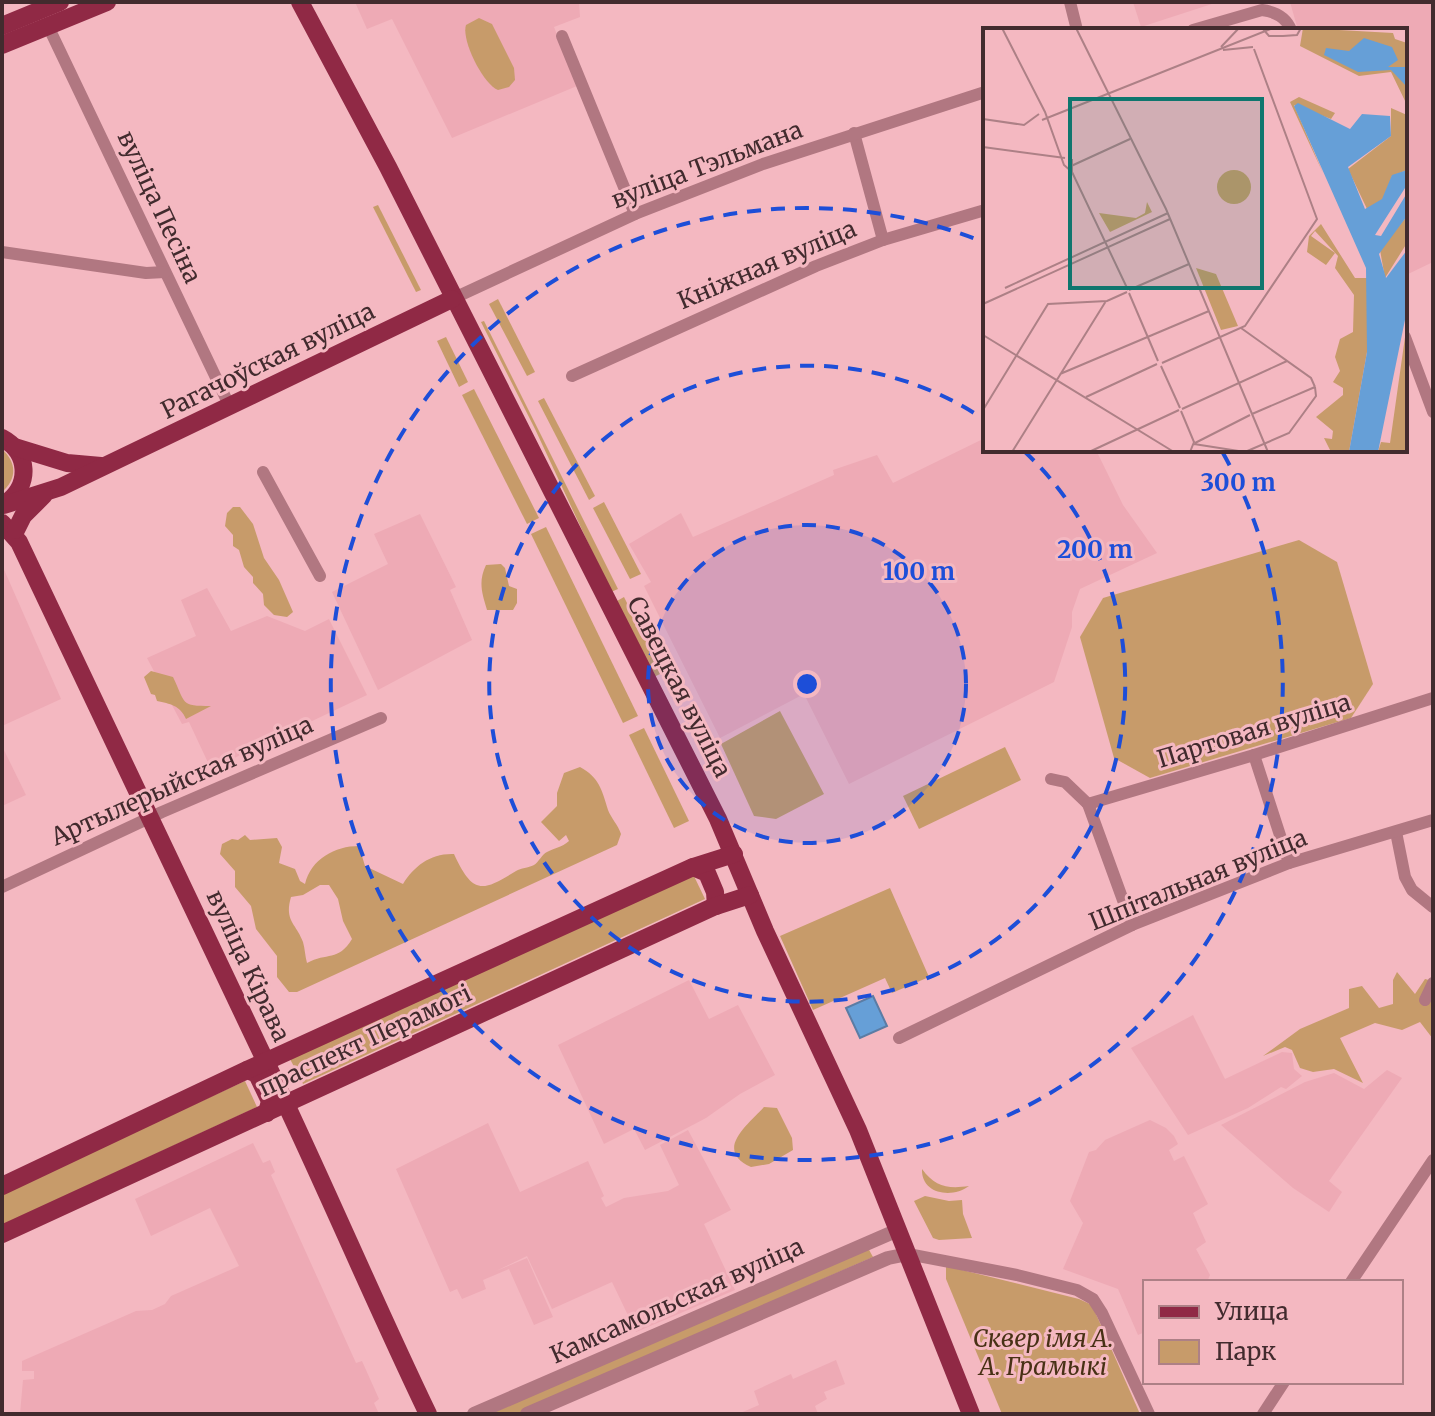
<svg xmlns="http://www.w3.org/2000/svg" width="1435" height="1416" viewBox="0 0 1435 1416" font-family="Merriweather,serif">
<rect width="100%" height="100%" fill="#f4b8c1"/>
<g fill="#eeaab5">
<polygon points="355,2 579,2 580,17 554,27 577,86 452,138 392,19 367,29"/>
<polygon points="1133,2 1218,2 1141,27"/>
<polygon points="1290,2 1433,2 1433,262 1406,275 1405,30 1298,30"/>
<polygon points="985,438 985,450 1096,450 1123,505 1157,553 1080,589 1072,612 1072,627 1054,682 849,784 804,694 720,738 644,586 651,582 629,544 681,513 693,537 834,475 833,470 877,455 893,483"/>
<polygon points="420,514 456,587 450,590 472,640 378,690 332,592 388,564 374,534"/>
<polygon points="2,565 61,699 2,726"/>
<polygon points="207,588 231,631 267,616 305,631 329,619 367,695 211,769 189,722 182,724 147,658 196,636 181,600"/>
<polygon points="2,746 26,795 2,806"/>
<polygon points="689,980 709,1019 738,1005 775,1075 740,1094 706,1118 645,1150 634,1129 604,1144 558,1045"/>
<polygon points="1193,1015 1225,1079 1282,1052 1292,1053 1294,1069 1302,1076 1286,1089 1281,1087 1248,1108 1188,1135 1131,1048"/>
<polygon points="1387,1070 1402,1078 1329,1181 1342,1192 1329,1212 1293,1188 1221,1125 1305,1082 1334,1073 1364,1089"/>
<polygon points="1150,1120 1166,1128 1174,1136 1178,1144 1169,1150 1174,1161 1184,1156 1208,1204 1193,1213 1206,1242 1196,1249 1210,1275 1207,1282 1145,1282 1145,1332 1138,1335 1118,1289 1063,1269 1083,1223 1070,1201 1089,1152 1096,1150 1105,1140"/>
<polygon points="488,1123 520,1192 588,1161 604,1196 601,1198 606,1207 624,1198 668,1191 679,1185 660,1145 688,1130 731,1210 704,1224 735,1290 636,1332 612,1282 552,1309 527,1256 496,1271 527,1258 553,1317 534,1325 509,1269 483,1280 486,1289 462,1299 457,1289 450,1292 396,1169"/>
<polygon points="253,1143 263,1163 270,1160 275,1172 271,1175 356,1363 362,1361 379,1399 374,1403 379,1414 20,1414 23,1380 34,1379 34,1371 22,1371 22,1361 136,1311 152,1310 165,1304 171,1296 239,1266 210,1208 151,1236 135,1199"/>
<polygon points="836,1360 845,1384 824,1392 827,1399 815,1406 818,1414 738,1414 759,1405 754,1391 791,1374 793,1379"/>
</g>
<g fill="#c79b6a" fill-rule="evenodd">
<path d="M479,18L492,24L514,68L515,80L509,87L498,90C483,84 461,40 466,25Z"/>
<polygon points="378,205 421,290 416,292 373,207"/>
<polygon points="498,299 535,372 527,376 489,304"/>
<polygon points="484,321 618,589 611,592 535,429 481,322"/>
<polygon points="446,337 468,382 459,387 437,341"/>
<polygon points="474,389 539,518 527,524 462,395"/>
<polygon points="544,398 595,496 589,500 538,401"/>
<path d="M2,449C17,463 17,479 2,492Z"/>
<polygon points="604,502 641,574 630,579 593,508"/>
<polygon points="233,507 240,507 253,524 264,558 279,580 293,612 287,617 274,615 264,605 263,594 253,583 253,577 244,567 239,550 233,546 233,535 225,526 227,513"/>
<polygon points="546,527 638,716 623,723 531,534"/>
<polygon points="1299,540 1337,562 1373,684 1351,718 1150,778 1114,758 1080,637 1103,598"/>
<path d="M501,564L505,568L509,586L517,589V603L513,610H487C482,593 478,582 486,565Z"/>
<polygon points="624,597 662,673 654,677 617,601"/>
<path d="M151,671L173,677C186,704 180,706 211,706L186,719C180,705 170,704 157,701L155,695L151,694L144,677Z"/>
<polygon points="780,711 824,794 776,819 754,816 721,744"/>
<polygon points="644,728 689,821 674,828 629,735"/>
<polygon points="1005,747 1021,780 919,829 903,796"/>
<path d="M580,767C599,777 602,790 608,810C611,818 618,825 621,834L617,845L297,992H289L277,977V956L256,929L251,906L235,887V871L220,854L222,844L232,839L238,840L245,835L250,840L277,838L282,847L279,863L295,869L300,881L305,884C311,859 335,846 359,846L365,866L403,884C414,866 431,853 454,854C473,895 482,892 516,871C521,868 528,868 534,865C539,862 542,854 547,852C556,847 561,848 569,841L566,835L559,841L541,822L557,806V793L564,773ZM320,885H329L338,899L343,921L352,939C338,962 327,952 307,963C305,956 305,949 303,942C296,923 284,921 291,897L303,895Z"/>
<polygon points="693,874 705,899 303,1084 289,1057"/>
<polygon points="890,888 929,977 892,993 885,978 813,1010 780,936"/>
<polygon points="1397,972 1415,994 1425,979 1433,981 1433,1039 1420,1022 1402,1030 1375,1023 1340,1038 1363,1083 1334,1069 1313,1072 1300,1068 1292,1050 1285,1047 1263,1056 1300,1029 1349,1008 1349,989 1362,986 1379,1008 1393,1004 1393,980"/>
<polygon points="245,1081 257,1107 2,1225 2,1193"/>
<path d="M764,1107L777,1108L792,1138L793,1150L769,1164L751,1167C713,1150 749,1124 764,1107Z"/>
<path d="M922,1169C935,1187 948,1189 969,1186C952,1199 921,1194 922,1169Z"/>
<polygon points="925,1196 949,1201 962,1200 963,1214 972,1238 939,1240 933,1238 914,1201"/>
<polygon points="868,1248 873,1257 516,1414 490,1414"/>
<polygon points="946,1266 1079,1299 1092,1305 1140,1414 1002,1414 946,1279"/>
</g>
<polygon fill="#669fd7" stroke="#5b7ca4" stroke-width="2" points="873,996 887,1026 860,1038 846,1008"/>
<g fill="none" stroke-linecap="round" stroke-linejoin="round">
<g stroke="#b17781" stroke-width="12">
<polyline points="1070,2 1077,30"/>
<polyline points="48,26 230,407"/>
<path d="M1193,30L1262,10C1276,12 1286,17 1291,30"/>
<polyline points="562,36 635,214"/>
<polyline points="854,133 883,240"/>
<polyline points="2,252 146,273 165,272"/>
<polyline points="452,299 635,214 763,164 985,92"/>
<polyline points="1405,337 1433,412"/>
<polyline points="572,376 816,266 883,240 985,210"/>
<polyline points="263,472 320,576"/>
<polyline points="1254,755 1289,863"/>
<polyline points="1051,779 1065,782 1088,804"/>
<polyline points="1088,804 1254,755 1433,698"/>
<polyline points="1088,804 1132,925"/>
<polyline points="1396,832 1405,877 1412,890 1433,907"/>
<polyline points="2,887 162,812 381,718"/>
<polyline points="1425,1000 1433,983"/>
<polyline points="899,1038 1132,925 1289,863 1433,820"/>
<polyline points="908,1254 1017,1275 1077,1290 1093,1299 1102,1313 1149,1414"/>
<polyline points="1351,1282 1433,1160"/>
<polyline points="1263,1414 1284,1382"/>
</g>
<g stroke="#b17781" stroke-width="14">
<polyline points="474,1414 898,1230"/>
<polyline points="527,1414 888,1258 908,1254"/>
</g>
<g stroke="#902945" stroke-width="18">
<polyline points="300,2 388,167 718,819 765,931 858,1130 971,1414"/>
<polyline points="2,26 60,2"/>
<polyline points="2,45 107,2"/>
<path d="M2,438C29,452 31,485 6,503"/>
<polyline points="15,447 67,463 101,466"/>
<polyline points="4,505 61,487 452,299"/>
<path d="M2,523L19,542C107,728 197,913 284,1100C333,1204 378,1310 428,1414"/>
<polyline points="16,530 23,516 44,495"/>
<polyline points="693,867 707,873 715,892 716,906"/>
<polyline points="247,1070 257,1074 270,1101 267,1113"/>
<polyline points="2,1186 247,1070 693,867 734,854"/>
<polyline points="2,1234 713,907 750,895"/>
</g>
</g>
<circle cx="807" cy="684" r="159" fill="#1d4ed8" fill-opacity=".12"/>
<g fill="none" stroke="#1d4ed8" stroke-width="4" stroke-dasharray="14 10">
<circle cx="807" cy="684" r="159"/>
<path d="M1024 451A318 318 0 1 1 985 420"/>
<path d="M1223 453A476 476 0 1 1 981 241"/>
</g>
<g text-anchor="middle" stroke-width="6" stroke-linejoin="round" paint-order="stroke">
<g font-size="24" fill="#422b2e" stroke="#f4b8c1">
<text transform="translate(707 165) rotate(-21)" y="8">вуліца Тэльмана</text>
<text transform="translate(159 207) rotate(65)" y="8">вуліца Песіна</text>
<text transform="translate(767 265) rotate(-23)" y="8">Кніжная вуліца</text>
<text transform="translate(268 361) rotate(-26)" y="8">Рагачоўская вуліца</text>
<text transform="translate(679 687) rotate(63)" y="8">Савецкая вуліца</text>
<text transform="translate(1254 731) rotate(-17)" y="8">Партовая вуліца</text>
<text transform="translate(182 781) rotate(-24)" y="8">Артылерыйская вуліца</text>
<text transform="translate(1198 880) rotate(-22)" y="8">Шпітальная вуліца</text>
<text transform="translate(248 966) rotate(65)" y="8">вуліца Кірава</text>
<text transform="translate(365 1041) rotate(-25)" y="8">праспект Перамогі</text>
<text transform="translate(677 1301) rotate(-24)" y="8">Камсамольская вуліца</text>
</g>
<g font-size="24" font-style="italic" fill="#483115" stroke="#f4b8c1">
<text x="1043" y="1347">Сквер імя А.<tspan x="1043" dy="28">А. Грамыкі</tspan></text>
</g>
</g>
<g transform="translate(983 28)">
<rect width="424" height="424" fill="#f4b8c1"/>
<path d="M320,0L410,5L412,11L424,15V77L408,44L376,48L317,18ZM316,69L352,85L348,91L311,77L340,145L307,74ZM408,80L424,87V142L409,148L400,171L385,183L365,141L408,108ZM234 159a17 17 0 1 1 34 0a17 17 0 1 1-34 0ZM164,174L169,184L127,204L116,185L153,190L162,185ZM424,188V215L402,250L397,222ZM338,196L372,250H384V324L366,424H348L341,410L349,411L350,403L333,389L360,367V360L350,354L357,343L352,329L357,311L370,304L371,267L352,240L355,228L332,203L328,208L352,225L343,237L324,224L326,208ZM213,240L233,246L255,298L238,302ZM424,295V424H395L398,414L407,415Z" fill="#c79b6a"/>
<path d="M381,10L409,19L415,32L405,39H424V59L408,42L375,44L341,27L343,20L366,23ZM315,75L367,101L379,86L407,88L408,108L365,139L382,181L399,171L409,147L424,142L422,160L392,207L398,208L424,165V188L396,226L403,250L424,222V282L395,424H366L384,324L383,240L311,78Z" fill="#669fd7"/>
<path fill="none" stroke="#ad8086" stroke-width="2" d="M19,0L62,84L81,137L89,144M93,0L183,181L285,424M280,1L286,8H300L314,7L318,0M238,19L256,0M240,22L270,19M0,91L41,97L56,86M59,92L290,0M0,119L82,130M89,131V144L145,262M86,139L147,111M22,260L185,185M146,262L206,236M146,265L175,333M0,276L187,191M258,300L328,350L332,359M0,307L191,424M179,335L262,298L334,191L271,21M178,338L197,380M77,346L226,283M103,369L174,336M199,381L304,333M0,382L65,276L124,273L144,264M198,383L211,414L207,424M269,386L332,359M212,415L267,387M211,416L262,424M29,424L123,273M106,424L196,382M262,424L306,405L333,368L332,359"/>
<path fill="#0f766e" fill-opacity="0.15" stroke="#0f766e" stroke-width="4" d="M87,71H279V260H87Z"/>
<rect width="424" height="424" fill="none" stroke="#422b2e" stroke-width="4"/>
</g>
<circle cx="807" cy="684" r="12" fill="#1d4ed8" stroke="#f4b8c1" stroke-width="4"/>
<g font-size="24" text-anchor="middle" font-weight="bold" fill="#1d4ed8" stroke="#f4b8c1" stroke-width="6" stroke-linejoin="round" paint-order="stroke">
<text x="1238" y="491">300 m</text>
<text x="1095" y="558">200 m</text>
<text x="919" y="580">100 m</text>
</g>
<rect width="1435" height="1416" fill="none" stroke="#422b2e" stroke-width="8"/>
<rect x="1143" y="1280" width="260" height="104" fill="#f4b8c1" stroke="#ad8086" stroke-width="2"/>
<rect x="1159" y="1306" width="40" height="12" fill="#902945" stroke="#ad8086" stroke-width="2"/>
<text x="1215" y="1320" font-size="24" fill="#422b2e">Улица</text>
<rect x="1159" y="1340" width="40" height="24" fill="#c79b6a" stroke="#ad8086" stroke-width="2"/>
<text x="1215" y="1360" font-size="24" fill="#422b2e">Парк</text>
</svg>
